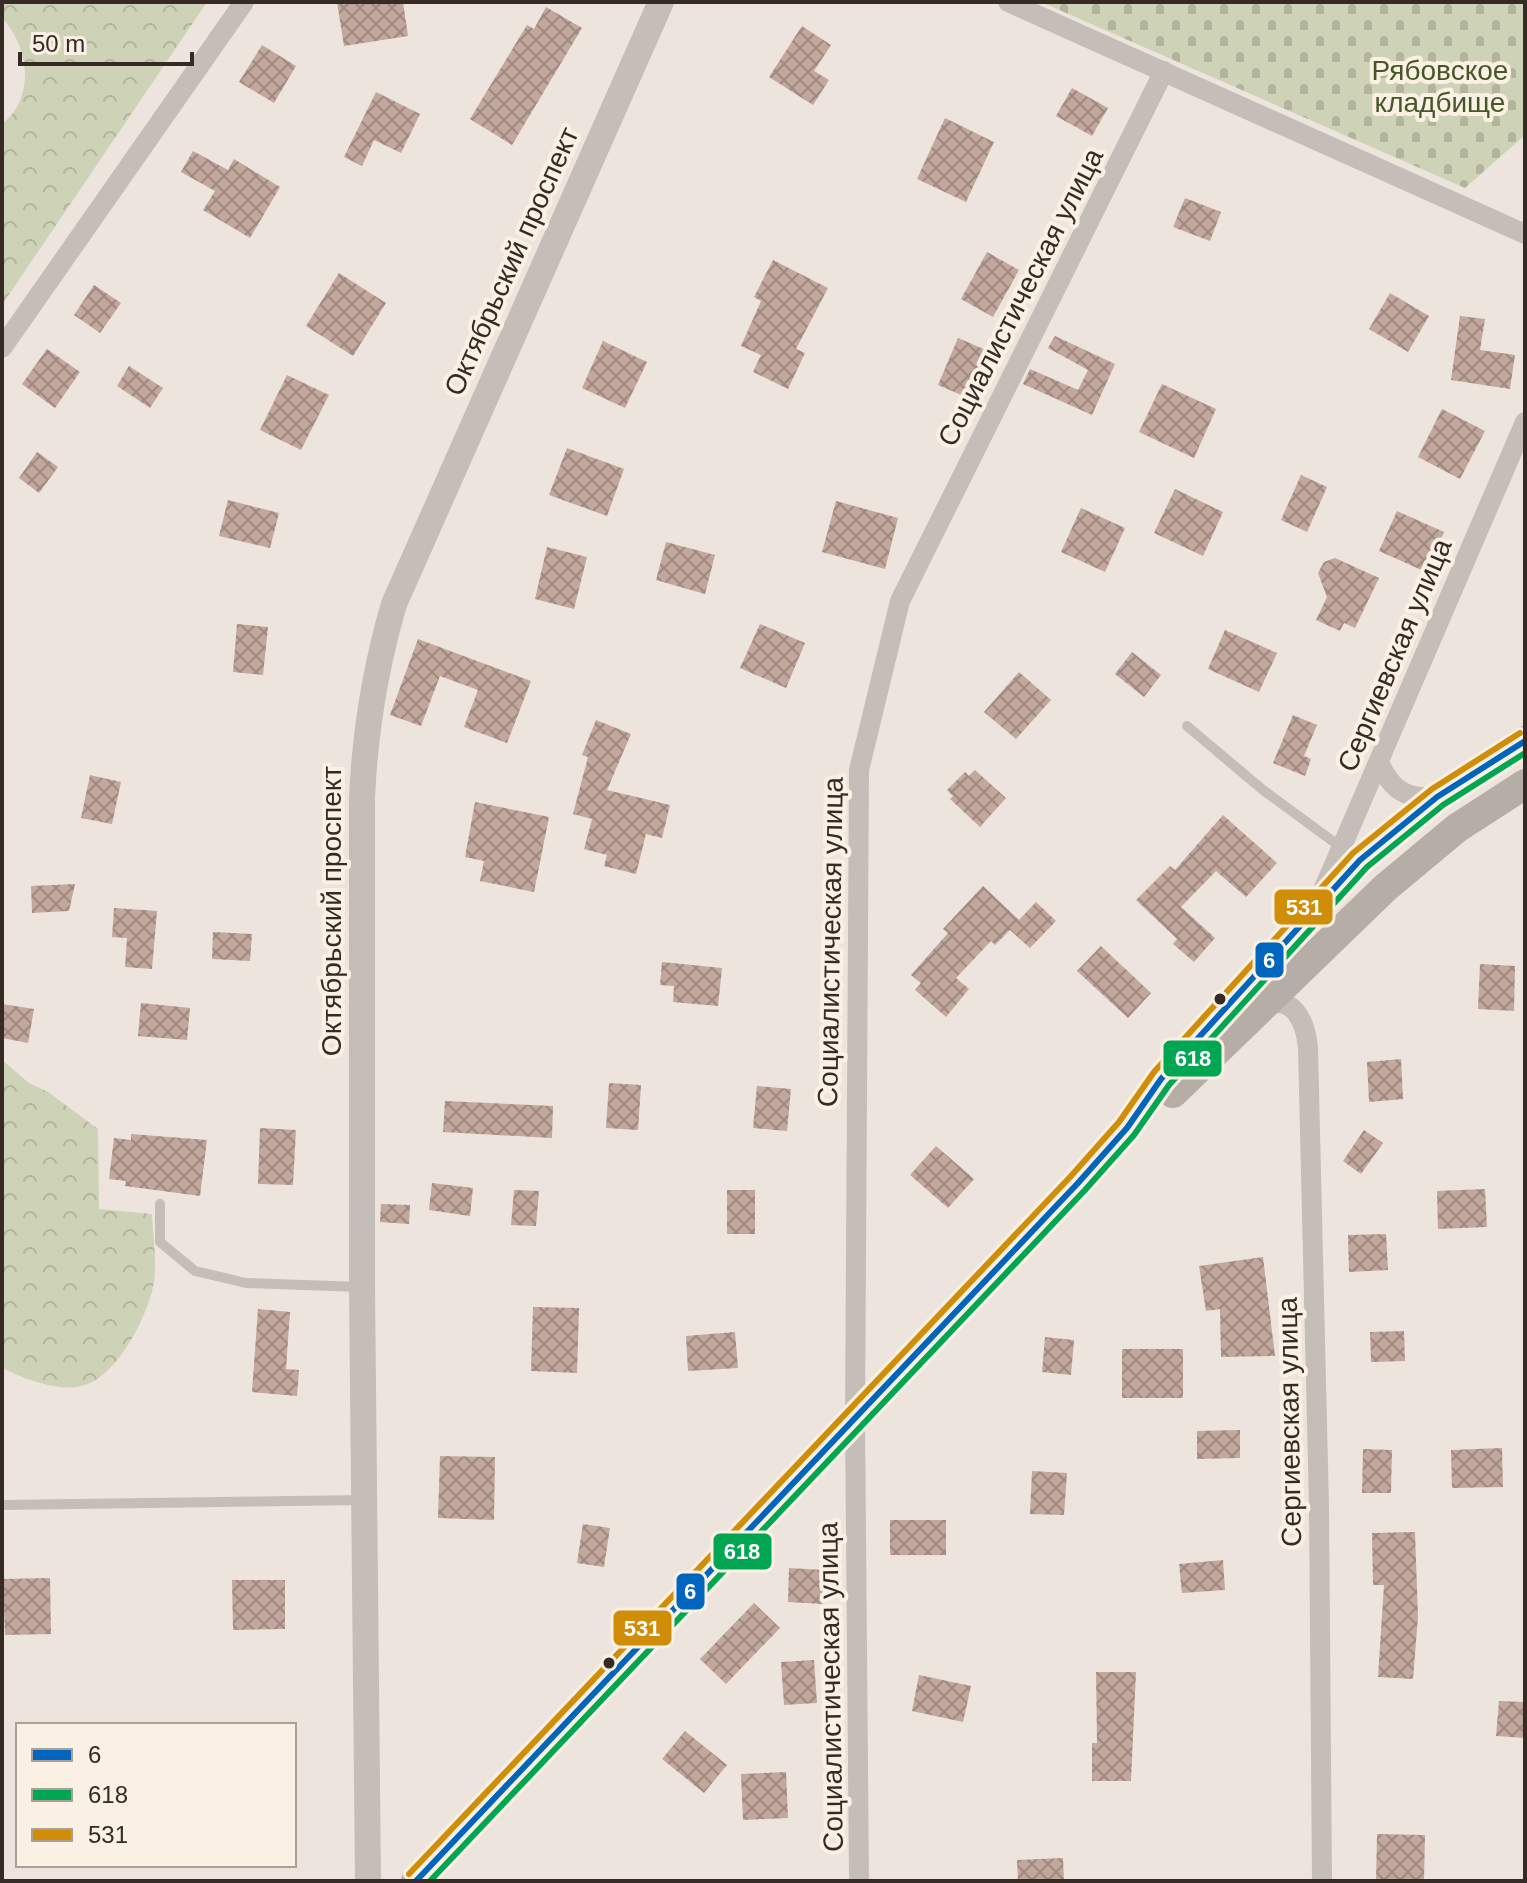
<svg xmlns="http://www.w3.org/2000/svg" width="1527" height="1883" viewBox="0 0 1527 1883" font-family="Arial,sans-serif">
<defs>
<pattern id="forest-crowns" width="20" height="18" patternUnits="userSpaceOnUse" patternTransform="scale(2)"><rect width="20" height="18" fill="#ced2b6"/><path d="M2 6a3 3 0 1 1 6 0M12 15a3 3 0 1 1 6 0" fill="none" stroke="#b2b49c"/></pattern>
<pattern id="cemetery-stones" width="16" height="16" patternUnits="userSpaceOnUse" patternTransform="scale(2)"><rect width="16" height="16" fill="#ced2b6"/><path d="M2 7V4a2 2 0 0 1 4 0v3zM10 15v-3a2 2 0 0 1 4 0v3z" fill="#b2b49c"/></pattern>
<pattern id="building-cross-hatch" width="8" height="8" patternUnits="userSpaceOnUse" patternTransform="scale(2)"><rect width="8" height="8" fill="#c2a79d"/><path d="M0 0l8 8M0 8l8-8" fill="none" stroke="#9e8880"/></pattern>
</defs>
<rect width="100%" height="100%" fill="#ede5dd"/>
<g fill="url(#forest-crowns)">
<path d="M2,2H207L2,305V124C36,98 29,46 2,18Z"/>
<path d="M2,1060L29,1083L48,1092L98,1129L99,1209L152,1214C153,1236 157,1260 154,1282C149,1314 118,1375 85,1385C61,1393 24,1379 2,1368Z"/>
</g>
<polygon fill="url(#cemetery-stones)" points="1041,2 1525,2 1525,135 1465,188"/>
<g fill="url(#building-cross-hatch)">
<polygon points="337,2 403,2 408,36 344,46"/>
<polygon points="546,7 582,28 512,145 470,119 527,25 534,29"/>
<polygon points="802,26 831,45 814,71 829,80 813,105 769,77"/>
<polygon points="262,45 296,66 274,103 239,82"/>
<polygon points="1072,88 1108,108 1092,136 1056,116"/>
<polygon points="376,92 420,114 401,153 374,140 362,166 344,157"/>
<polygon points="945,118 994,142 966,202 917,179"/>
<polygon points="193,151 228,170 234,159 280,187 250,238 203,210 215,191 181,172"/>
<polygon points="1185,198 1221,212 1210,241 1173,227"/>
<polygon points="987,252 1019,270 993,317 961,299"/>
<polygon points="773,260 828,288 796,349 805,353 788,389 753,372 761,355 741,346 761,301 754,297"/>
<polygon points="339,273 386,303 353,356 306,326"/>
<polygon points="94,285 121,303 100,333 74,315"/>
<polygon points="1390,293 1429,316 1408,352 1369,329"/>
<polygon points="1460,316 1485,319 1480,350 1515,355 1510,389 1451,380"/>
<polygon points="1055,336 1115,364 1092,415 1023,384 1030,369 1078,390 1088,370 1048,348"/>
<polygon points="958,338 993,353 973,400 938,385"/>
<polygon points="603,341 647,362 625,408 582,388"/>
<polygon points="47,349 80,372 55,408 22,384"/>
<polygon points="129,366 163,388 150,408 117,386"/>
<polygon points="287,375 329,395 301,450 260,430"/>
<polygon points="1162,384 1216,409 1194,458 1139,432"/>
<polygon points="1442,409 1485,431 1460,479 1418,457"/>
<polygon points="567,448 624,469 607,516 549,495"/>
<polygon points="37,452 58,467 39,493 19,478"/>
<polygon points="1301,475 1327,487 1307,532 1281,520"/>
<polygon points="1175,489 1223,512 1203,556 1154,533"/>
<polygon points="228,500 279,513 270,548 219,536"/>
<polygon points="836,501 898,518 885,569 822,552"/>
<polygon points="1081,508 1125,528 1105,572 1061,552"/>
<polygon points="1397,511 1444,532 1426,572 1379,551"/>
<polygon points="666,542 715,555 705,594 656,580"/>
<polygon points="547,547 587,557 574,609 535,599"/>
<polygon points="1335,558 1379,578 1355,628 1344,623 1340,631 1316,620 1327,597 1318,573 1324,562"/>
<polygon points="237,624 268,627 263,675 233,672"/>
<polygon points="760,624 805,643 786,688 740,668"/>
<polygon points="1225,630 1277,653 1259,692 1208,669"/>
<polygon points="418,639 531,681 507,743 464,727 478,690 440,676 421,726 390,715"/>
<polygon points="1132,652 1161,675 1144,697 1115,674"/>
<polygon points="1019,672 1051,700 1016,739 984,712"/>
<polygon points="1293,715 1317,725 1304,756 1311,759 1305,776 1273,763"/>
<polygon points="596,720 631,734 607,790 670,805 662,838 646,834 636,874 604,866 607,855 584,849 592,819 573,814 588,757 582,755"/>
<polygon points="975,770 1006,798 980,827 950,799 953,796 947,790 965,772 969,776"/>
<polygon points="90,775 121,782 112,824 81,818"/>
<polygon points="475,802 549,817 534,892 480,881 484,861 465,857"/>
<polygon points="1223,815 1277,863 1246,897 1216,871 1181,907 1215,938 1194,962 1173,944 1177,939 1136,900 1170,866 1175,870"/>
<polygon points="75,884 69,911 32,913 31,886"/>
<polygon points="983,886 1019,920 1036,902 1056,921 1030,948 1010,930 995,945 991,941 956,978 969,989 946,1017 915,990 921,983 911,975 948,933 943,929"/>
<polygon points="114,908 157,911 152,969 125,967 127,938 112,937"/>
<polygon points="213,932 252,934 250,961 212,959"/>
<polygon points="1101,946 1151,993 1128,1018 1077,971"/>
<polygon points="662,962 722,968 718,1006 673,1002 674,986 660,985"/>
<polygon points="1480,964 1515,966 1514,1011 1478,1009"/>
<polygon points="141,1003 190,1008 187,1040 138,1036"/>
<polygon points="2,1004 34,1009 28,1043 2,1038"/>
<polygon points="1401,1059 1403,1099 1369,1102 1367,1062"/>
<polygon points="609,1083 641,1085 638,1130 606,1128"/>
<polygon points="757,1086 791,1089 787,1131 753,1128"/>
<polygon points="445,1101 553,1106 552,1138 443,1132"/>
<polygon points="260,1128 296,1130 293,1185 258,1184"/>
<polygon points="1364,1130 1383,1143 1361,1174 1343,1161"/>
<polygon points="131,1134 207,1140 200,1196 125,1186 126,1181 109,1179 114,1138 131,1140"/>
<polygon points="936,1146 974,1179 948,1208 910,1175"/>
<polygon points="432,1183 473,1188 470,1216 429,1210"/>
<polygon points="1485,1189 1487,1227 1438,1229 1437,1191"/>
<polygon points="514,1190 539,1191 536,1226 511,1225"/>
<rect x="727" y="1190" width="28" height="44"/>
<polygon points="381,1204 410,1205 409,1224 380,1222"/>
<polygon points="1386,1234 1388,1270 1349,1272 1348,1235"/>
<polygon points="1263,1257 1275,1356 1221,1357 1220,1309 1206,1311 1199,1266"/>
<polygon points="533,1307 579,1308 577,1373 531,1371"/>
<polygon points="258,1309 290,1312 286,1369 299,1370 297,1396 252,1392"/>
<polygon points="1404,1331 1405,1361 1371,1362 1370,1332"/>
<polygon points="735,1332 738,1368 688,1371 686,1336"/>
<polygon points="1045,1337 1074,1340 1071,1375 1042,1372"/>
<rect x="1122" y="1349" width="61" height="49"/>
<polygon points="1240,1430 1240,1458 1197,1459 1197,1431"/>
<polygon points="1502,1448 1503,1487 1452,1488 1451,1450"/>
<polygon points="1363,1449 1392,1450 1391,1493 1362,1493"/>
<polygon points="440,1456 495,1457 494,1520 438,1518"/>
<polygon points="1032,1471 1067,1473 1064,1515 1030,1514"/>
<rect x="890" y="1520" width="56" height="35"/>
<polygon points="583,1524 610,1528 604,1567 577,1563"/>
<polygon points="1415,1532 1418,1617 1413,1679 1378,1677 1384,1585 1373,1585 1372,1533"/>
<polygon points="1223,1560 1225,1590 1182,1593 1179,1564"/>
<polygon points="789,1568 824,1570 823,1604 788,1602"/>
<polygon points="50,1578 51,1634 5,1635 3,1579"/>
<polygon points="232,1580 285,1580 285,1629 233,1630"/>
<polygon points="754,1603 780,1628 726,1684 700,1659"/>
<polygon points="814,1660 817,1703 784,1705 781,1662"/>
<polygon points="1096,1672 1136,1672 1131,1781 1092,1781 1092,1743 1097,1743"/>
<polygon points="919,1675 971,1686 963,1722 912,1711"/>
<polygon points="1499,1701 1525,1702 1525,1738 1496,1736"/>
<polygon points="685,1731 727,1765 704,1793 662,1759"/>
<polygon points="786,1772 788,1818 743,1820 741,1774"/>
<polygon points="1377,1834 1425,1835 1424,1881 1376,1881"/>
<polygon points="1063,1858 1064,1881 1018,1881 1017,1860"/>
</g>
<g fill="none" stroke-linecap="round" stroke-linejoin="round">
<g stroke="#c5bdb7" stroke-width="10">
<polyline points="1187,726 1263,790 1342,848"/>
<polyline points="160,1204 160,1242 195,1271 246,1283 360,1287"/>
<polyline points="2,1505 364,1500"/>
</g>
<g stroke="#c5bdb7" stroke-width="20">
<polyline points="1008,2 1525,234"/>
<polyline points="2,348 244,2"/>
<path d="M1379,762C1391,790 1407,800 1437,797"/>
<polyline points="1324,888 1525,422"/>
<path d="M1262,1007C1293,991 1306,1023 1308,1048L1319,1506L1322,1881"/>
<polyline points="859,1881 855,1418 859,770 900,601 1164,71"/>
</g>
<path stroke="#c5bdb7" stroke-width="26" d="M368,1881L362,1287V798C365,730 375,669 394,604L661,2"/>
<g stroke="#b6ada7" stroke-width="30">
<polyline points="1173,1093 1385,888 1457,828 1525,784"/>
<polyline points="416,1881 1078,1183 1127,1128 1161,1079 1360,860 1437,797 1525,741"/>
</g>
<defs>
<polyline id="bus-1" points="416,1881 1078,1183 1127,1128 1161,1079 1360,860 1437,797 1525,741"/>
<polyline id="bus-2" points="430,1881 1085,1190 1134,1135 1169,1085 1367,867 1443,805 1525,753"/>
<polyline id="bus-3" points="409,1874 1071,1176 1119,1122 1154,1072 1353,853 1432,789 1520,733"/>
</defs>
<use href="#bus-1" stroke="#fbf0e4" stroke-width="12"/>
<use href="#bus-2" stroke="#fbf0e4" stroke-width="12"/>
<use href="#bus-3" stroke="#fbf0e4" stroke-width="12"/>
<use href="#bus-1" stroke="#0065bd" stroke-width="6"/>
<use href="#bus-2" stroke="#00a651" stroke-width="6"/>
<use href="#bus-3" stroke="#d08d07" stroke-width="6"/>
</g>
<g fill="#362a25" stroke="#fbf0e4" stroke-width="3">
<circle cx="1220" cy="999" r="7"/>
<circle cx="609" cy="1663" r="7"/>
</g>
<g text-anchor="middle" stroke-width="8" stroke-linejoin="round" paint-order="stroke">
<g font-size="28" fill="#465727" stroke="#fbf0e4">
<text x="1440" y="80">Рябовское<tspan x="1440" dy="32">кладбище</tspan></text>
</g>
<g font-size="28" fill="#362a25" stroke="#fbf0e4">
<text transform="translate(511 261) rotate(-66)" y="10">Октябрьский проспект</text>
<text transform="translate(1020 297) rotate(-63)" y="10">Социалистическая улица</text>
<text transform="translate(1394 655) rotate(-67)" y="10">Сергиевская улица</text>
<text transform="translate(331 911) rotate(-90)" y="10">Октябрьский проспект</text>
<text transform="translate(830 942) rotate(-89)" y="10">Социалистическая улица</text>
<text transform="translate(1289 1422) rotate(-91)" y="10">Сергиевская улица</text>
<text transform="translate(830 1687) rotate(-91)" y="10">Социалистическая улица</text>
</g>
</g>
<g stroke="#fbf0e4" stroke-width="3">
<rect x="1273" y="888" width="61" height="38" rx="8" fill="#d08d07"/>
<rect x="1254" y="941" width="31" height="38" rx="8" fill="#0065bd"/>
<rect x="1162" y="1039" width="61" height="39" rx="8" fill="#00a651"/>
<rect x="712" y="1532" width="61" height="39" rx="8" fill="#00a651"/>
<rect x="675" y="1572" width="31" height="39" rx="8" fill="#0065bd"/>
<rect x="612" y="1609" width="61" height="38" rx="8" fill="#d08d07"/>
</g>
<g font-size="22" text-anchor="middle" font-weight="bold" fill="#fff">
<text x="1304" y="915">531</text>
<text x="1269" y="968">6</text>
<text x="1193" y="1066">618</text>
<text x="742" y="1559">618</text>
<text x="690" y="1599">6</text>
<text x="642" y="1636">531</text>
</g>
<rect width="1527" height="1883" fill="none" stroke="#362a25" stroke-width="8"/>
<rect x="16" y="1723" width="280" height="144" fill="#fbf0e4" stroke="#aca198" stroke-width="2"/>
<rect x="32" y="1749" width="40" height="12" fill="#0065bd" stroke="#aca198" stroke-width="2"/>
<text x="88" y="1763" font-size="24" fill="#362a25">6</text>
<rect x="32" y="1789" width="40" height="12" fill="#00a651" stroke="#aca198" stroke-width="2"/>
<text x="88" y="1803" font-size="24" fill="#362a25">618</text>
<rect x="32" y="1829" width="40" height="12" fill="#d08d07" stroke="#aca198" stroke-width="2"/>
<text x="88" y="1843" font-size="24" fill="#362a25">531</text>
<path d="M20 52v12h172v-12" fill="none" stroke="#362a25" stroke-width="4"/>
<text x="32" y="52" font-size="24" fill="#362a25" stroke="#fbf0e4" stroke-width="6" paint-order="stroke">50 m</text>
</svg>
